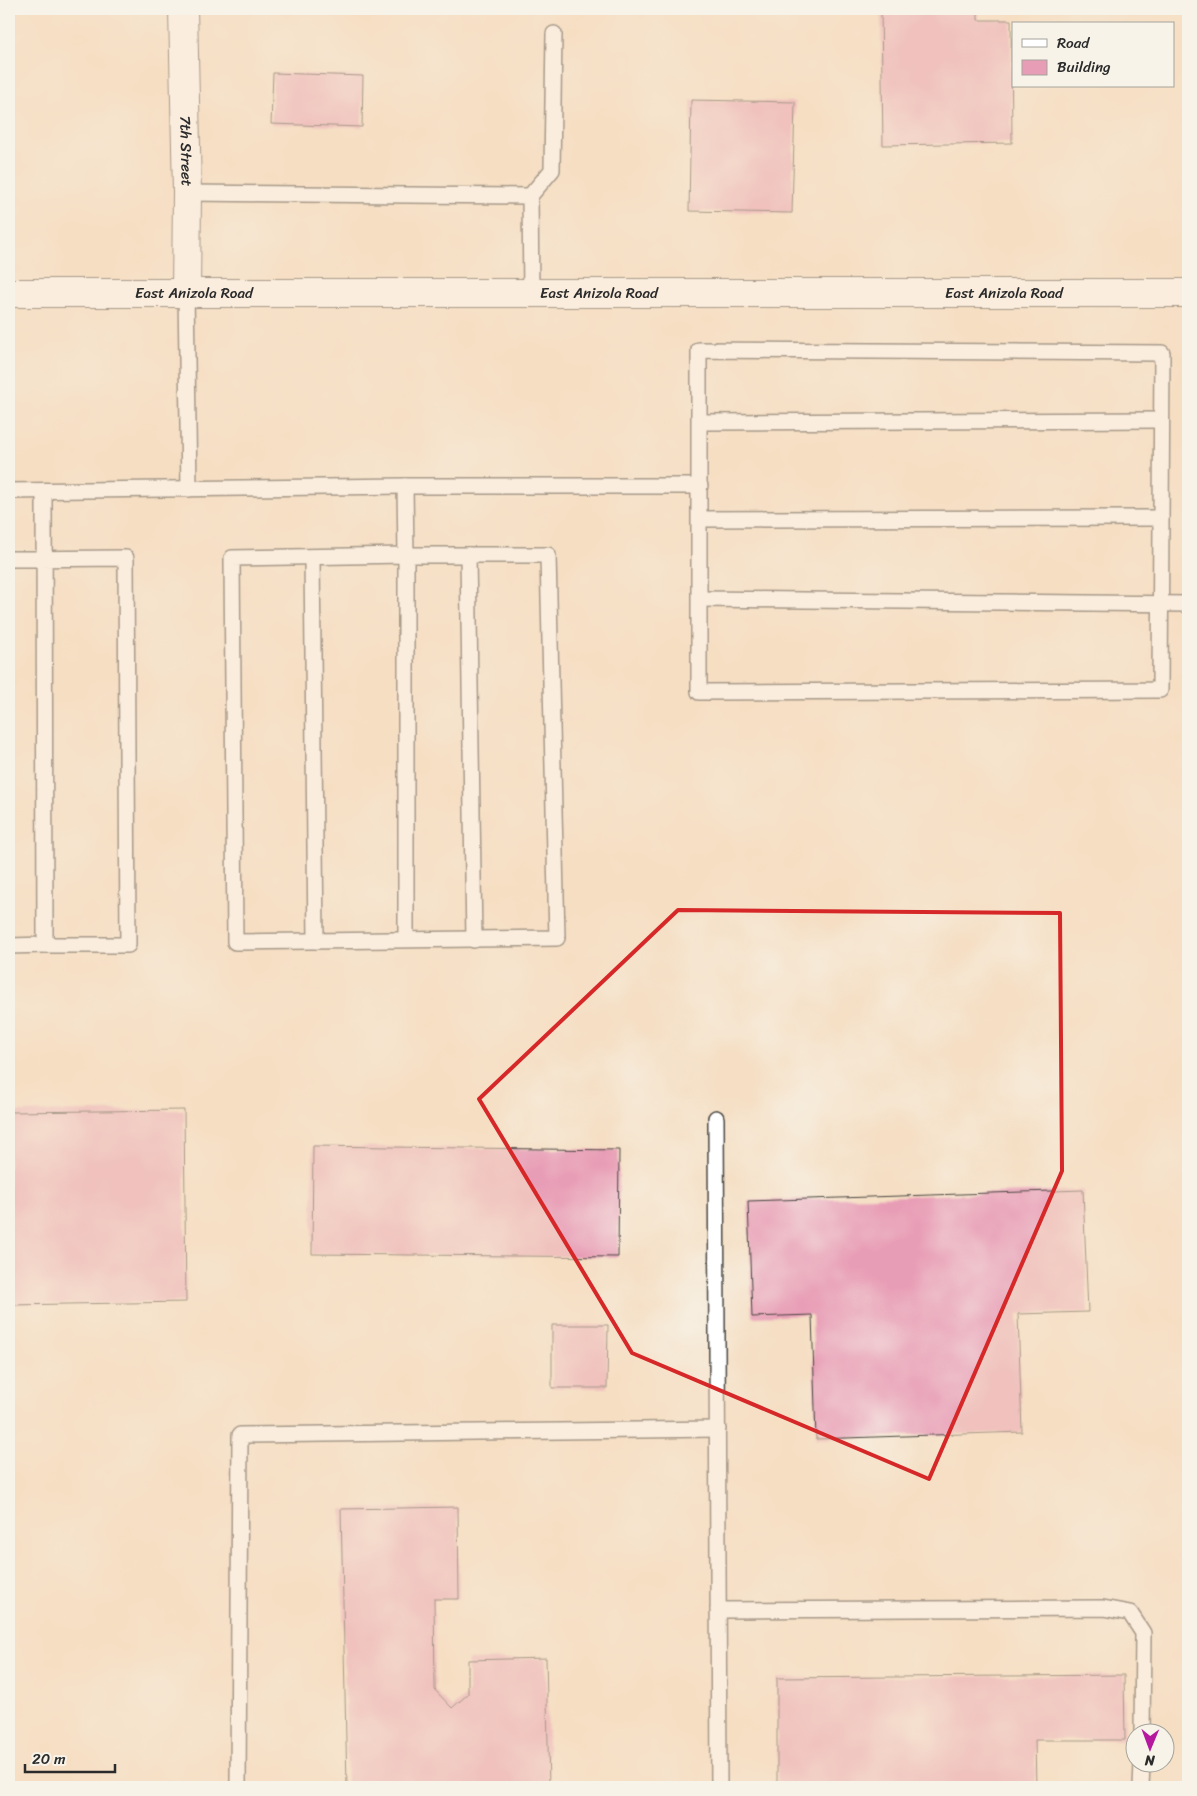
<svg xmlns="http://www.w3.org/2000/svg" width="1197" height="1796" viewBox="0 0 1197 1796" font-family="Sriracha,sans-serif">
<rect width="100%" height="100%" fill="#f7f3e8"/>
<filter id="ink" filterUnits="userSpaceOnUse"><feTurbulence type="fractalNoise" baseFrequency=".02" numOctaves="2"/><feDisplacementMap in="SourceGraphic" scale="10" xChannelSelector="R" yChannelSelector="G"/><feConvolveMatrix kernelMatrix="1 2 1 2 8 2 1 2 1" color-interpolation-filters="sRGB"/></filter>
<filter id="wash" filterUnits="userSpaceOnUse"><feTurbulence type="fractalNoise" baseFrequency=".0096" numOctaves="4" result="noise"/><feDisplacementMap in="SourceGraphic" scale="20" xChannelSelector="R" yChannelSelector="G"/><feGaussianBlur stdDeviation="1.12" result="paint"/><feColorMatrix in="noise" values="0 0 0 0 0 0 0 0 0 0 0 0 0 0 0 0 0 1.4 0 .05"/><feComposite in="paint" operator="in"/></filter>
<g filter="url(#wash)">
<rect width="100%" height="100%" fill="#f5dec3"/>
<g id="blocks">
<g fill="#e89db6">
<polygon points="881,9 978,9 978,20 1011,20 1012,143 883,145"/>
<polygon points="273,73 363,76 362,127 271,124"/>
<polygon points="691,100 795,102 792,213 689,211"/>
<polygon points="184,1110 186,1302 9,1305 9,1112"/>
<polygon points="313,1146 619,1150 618,1257 312,1254"/>
<polygon points="1083,1190 1088,1312 1018,1314 1022,1432 816,1439 812,1315 752,1317 748,1201"/>
<polygon points="552,1325 608,1325 607,1388 552,1388"/>
<polygon points="458,1507 459,1599 434,1599 435,1690 452,1708 468,1694 468,1660 546,1658 549,1787 347,1787 341,1509"/>
<polygon points="1124,1675 1125,1740 1035,1740 1036,1787 777,1787 777,1678"/>
</g>
</g>
</g>
<g filter="url(#ink)">
<use href="#blocks" fill-opacity="0" stroke="#494642" stroke-width="1"/>
<g fill="none" stroke-linecap="round" stroke-linejoin="round">
<defs>
<g id="lane">
<polyline points="187,193 530,196 531,293"/>
<polyline points="530,196 552,170 554,34"/>
<polyline points="186,293 189,489"/>
<polygon points="699,350 1162,353 1160,690 699,692"/>
<polyline points="700,422 1161,420"/>
<polyline points="405,486 406,555 232,558 235,942 557,938 548,555 406,555 406,940"/>
<polyline points="9,491 405,486 700,486"/>
<polyline points="700,519 1161,518"/>
<polyline points="468,555 474,940"/>
<polyline points="312,557 316,941"/>
<polyline points="9,559 126,558 128,945 45,945 44,491"/>
<polyline points="700,599 1188,604"/>
<polyline points="9,946 45,945"/>
<polyline points="716,1118 719,1787"/>
<polyline points="718,1610 1103,1608 1130,1613 1143,1633 1142,1734"/>
<polyline points="238,1787 240,1435 718,1429"/>
<polyline points="1141,1787 1142,1764"/>
</g>
<g id="street">
<path id="s1" d="M183,9L187,193L186,293"/>
</g>
<g id="secondary">
<path id="s2" d="M9,293H1188"/>
</g>
</defs>
<use href="#lane" stroke="#494642" stroke-width="18"/>
<use href="#street" stroke="#494642" stroke-width="30"/>
<use href="#secondary" stroke="#494642" stroke-width="30"/>
<use href="#lane" stroke="#fff" stroke-width="15"/>
<use href="#street" stroke="#fff" stroke-width="28"/>
<use href="#secondary" stroke="#fff" stroke-width="28"/>
</g>
</g>
<path d="M0 0H1197V1796H0ZM678,910L1060,913L1062,1171L929,1479L632,1353L479,1099Z" fill="#f5dec3" fill-opacity=".55" fill-rule="evenodd"/>
<path fill="none" stroke="#d62828" stroke-width="4" stroke-linejoin="round" d="M678,910L1060,913L1062,1171L929,1479L632,1353L479,1099Z"/>
<g text-anchor="middle" stroke-width="5" stroke-linejoin="round" paint-order="stroke">
<g font-size="15" fill="#2b2b2b" stroke="#f7f3e8">
<text dy="5" stroke="none"><textPath href="#s1" startOffset="142">7th Street</textPath></text>
<text dy="5" stroke="none"><textPath href="#s2" startOffset="185">East Anizola Road</textPath></text>
<text dy="5" stroke="none"><textPath href="#s2" startOffset="590">East Anizola Road</textPath></text>
<text dy="5" stroke="none"><textPath href="#s2" startOffset="995">East Anizola Road</textPath></text>
</g>
</g>
<rect width="1197" height="1796" fill="none" stroke="#f7f3e8" stroke-width="30"/>
<rect x="1012" y="22" width="162" height="65" fill="#f7f3e8" stroke="#a5a39c"/>
<rect x="1022" y="39" width="25" height="8" fill="#ffffff" stroke="#a5a39c"/>
<text x="1057" y="48" font-size="15" fill="#2b2b2b">Road</text>
<rect x="1022" y="60" width="25" height="15" fill="#e89db6" stroke="#a5a39c"/>
<text x="1057" y="72" font-size="15" fill="#2b2b2b">Building</text>
<g transform="translate(1150 1748) rotate(181)"><circle r="24" fill="#f7f3e8" stroke="#a5a39c"/>
<path d="M0-4L9 19L0 12L-9 19Z" fill="#b5179e"/>
<text y="-8" font-size="14" font-weight="bold" text-anchor="middle" fill="#2b2b2b">N</text>
</g>
<path d="M25 1764v8h90v-8" fill="none" stroke="#2b2b2b" stroke-width="2.5"/>
<text x="32" y="1764" font-size="15" fill="#2b2b2b" stroke="#f7f3e8" stroke-width="4" paint-order="stroke">20 m</text>
</svg>
